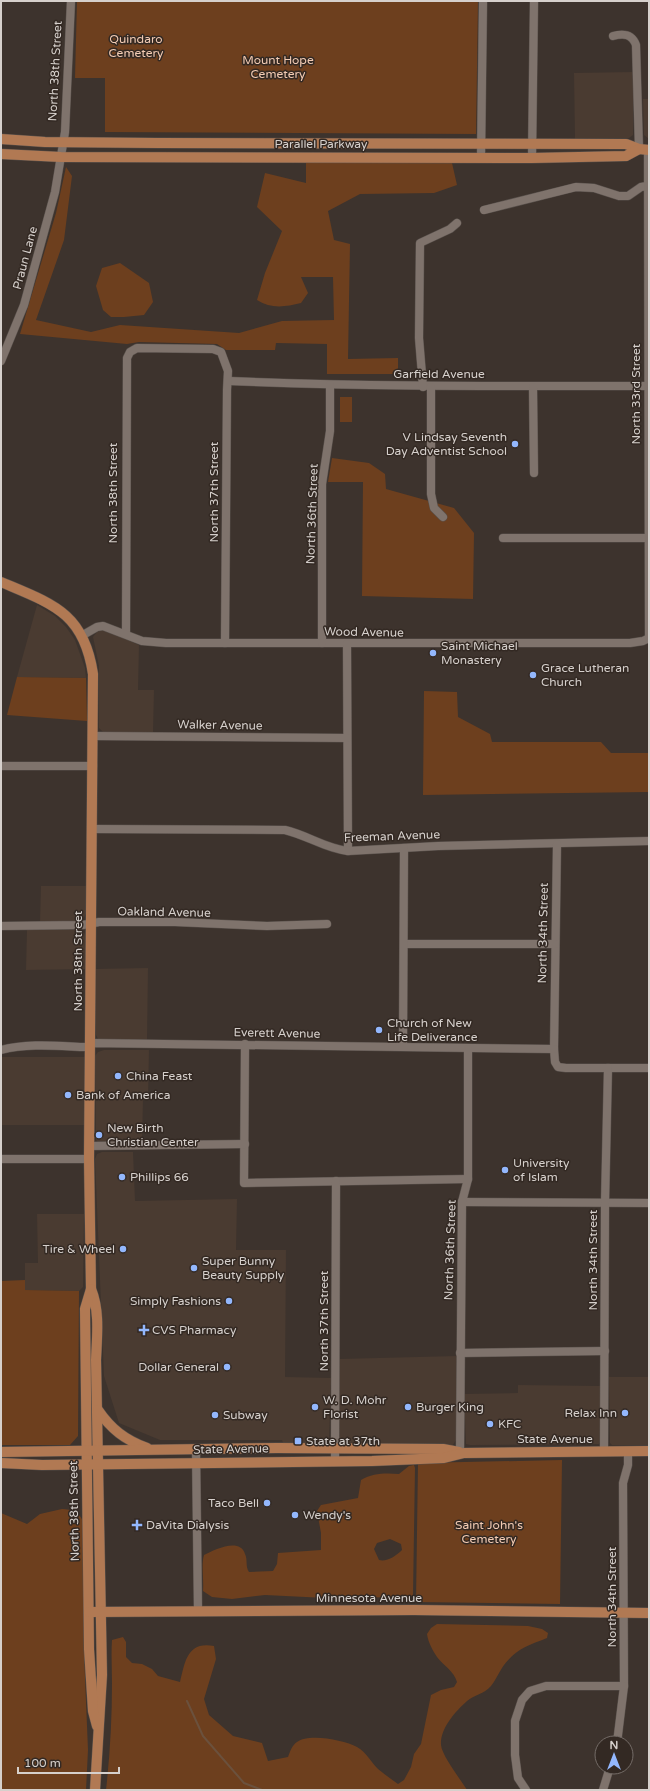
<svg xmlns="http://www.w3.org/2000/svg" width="650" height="1791" viewBox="0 0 650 1791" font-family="'Varela Round',sans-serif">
<rect width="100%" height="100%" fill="#3d332d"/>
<g fill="#4a3b31">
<polygon points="633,72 633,135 629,138 575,139 574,73"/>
<polygon points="643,99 649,99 649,139 644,135"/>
<polygon points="37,605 55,616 66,627 75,640 85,668 86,678 17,677"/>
<polygon points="102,630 108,631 139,645 138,690 154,690 153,733 108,733 103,732 99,728 99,666 93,637 97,632"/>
<polygon points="41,886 86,886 86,914 83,919 79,922 40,923"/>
<polygon points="75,929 82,931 85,934 86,969 26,970 27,930"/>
<polygon points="148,968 147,1041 98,1039 96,1035 95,969"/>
<polygon points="104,1050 149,1050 148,1100 143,1100 142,1141 99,1143 96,1140 95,1056 98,1052"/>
<polygon points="1,1057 85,1057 84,1125 1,1125"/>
<polygon points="102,1152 133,1152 135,1201 237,1199 236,1250 286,1250 285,1377 331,1378 329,1443 286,1444 283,1443 282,1440 160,1440 119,1423 104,1376 95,1159 97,1154"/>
<polygon points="37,1214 84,1214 83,1287 79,1291 25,1290 25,1263 38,1263"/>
<polygon points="457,1356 457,1439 452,1446 345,1444 338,1440 339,1359"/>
<polygon points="609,1377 649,1377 649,1445 612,1445 610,1443"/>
<polygon points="518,1385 600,1386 601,1442 599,1444 470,1445 466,1444 464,1394 518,1393"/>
</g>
<g fill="#6d3f1e" fill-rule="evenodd">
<polygon points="77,1 478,1 476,134 105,132 105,78 75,78"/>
<path d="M306,163H452L457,185L434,193L360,194L328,211L334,240L350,244L348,359L398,358V374H327V344L276,343L275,350H226L217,344L139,342L127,344L20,334L56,213L66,167L72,176L64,240L36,320L91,332L120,325L239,333L282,321L334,320L333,277H301L308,293L301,303C285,307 271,309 257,300L265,273L282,231L257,207L265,173L306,183Z"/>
<polygon points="120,263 149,283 153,302 144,315 124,317 111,317 103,310 96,286 102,268"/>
<rect x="340" y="397" width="12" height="25"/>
<polygon points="332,458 369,463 385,474 386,489 454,508 474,533 473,599 362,596 363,482 328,482"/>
<polygon points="17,677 86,678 87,721 7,715"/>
<polygon points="424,691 457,692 458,717 490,734 492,742 601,742 611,753 649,753 649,792 423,795"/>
<polygon points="25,1280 25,1290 79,1291 78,1436 70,1445 1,1445 1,1281"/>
<polygon points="562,1460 560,1604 416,1602 418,1463"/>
<path d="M414,1465L415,1468L413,1595L410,1597L326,1598L265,1595L232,1599L212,1597L203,1591C204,1579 201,1565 204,1555C214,1550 240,1537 245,1554C248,1560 245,1566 249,1572L273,1571L277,1564L278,1553L321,1550V1533L317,1511L321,1505L358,1498L361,1480C373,1473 385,1473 399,1474L409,1466ZM390,1539L401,1544L402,1550C396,1556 387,1562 379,1560L374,1549L377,1543Z"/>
<path d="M62,1509C71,1509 80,1512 83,1522L84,1653L88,1750L86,1790H1V1513L27,1524L40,1514Z"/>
<path d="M437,1624L528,1626L542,1629L548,1633L547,1638C527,1646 515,1649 502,1668C498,1674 495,1681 491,1686C484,1694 474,1695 467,1701C456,1711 440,1728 441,1745C442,1756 461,1780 467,1790H106C110,1755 112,1719 112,1683C112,1669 111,1655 112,1640L123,1637L126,1642V1657L132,1663L142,1664L152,1669L158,1676L180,1682C185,1662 187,1641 214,1646L216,1659L204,1699L209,1715L233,1736L262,1743L268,1761L288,1757C290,1752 292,1745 297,1742C309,1733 344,1740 357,1747C367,1753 370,1761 378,1769C384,1774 391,1779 398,1784L404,1780L411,1767L414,1754L421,1744L431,1695L441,1690L454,1687L457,1682C454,1671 444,1666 437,1657C433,1651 428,1642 427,1634L431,1628Z"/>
</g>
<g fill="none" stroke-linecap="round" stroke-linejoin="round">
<polyline stroke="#6b513d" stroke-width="2" points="187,1701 203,1736 244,1783 262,1790"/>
<defs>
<g id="minor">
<path d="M613,36C624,33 632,34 636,45L639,149"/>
<polyline points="648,150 649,638"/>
<polyline points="481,157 483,1"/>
<polyline points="532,158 534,1"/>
<polyline points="484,210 576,187 594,188 619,196 628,196 641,187 647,186"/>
<polyline points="1,361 24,305 55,192 65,132 71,1"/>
<path d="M229,381C369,387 509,386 649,386"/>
<polyline points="423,387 419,338 420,243 450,229 457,223"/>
<polyline points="431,387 431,494 434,508 443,517"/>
<polyline points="533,387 534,473"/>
<polyline points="503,538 649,538"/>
<polyline points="126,634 127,358 130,352 137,348 213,349 221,352 228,371 227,390 225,643"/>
<polyline points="83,635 97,627 103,626 142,641 166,643 630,643 643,641 649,638"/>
<polyline points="322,643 322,484 330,431 330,385"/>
<polyline points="347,644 348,851"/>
<polyline points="93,736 347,738"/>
<polyline points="1,766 93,766"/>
<path d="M92,829L285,830C307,835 326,849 348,851L438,846L649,841"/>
<polyline points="557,844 554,1049 555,1062 558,1067 566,1068 649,1068"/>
<polyline points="1,926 83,925 99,922 175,922 267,926 327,924"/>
<polyline points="404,944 555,944"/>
<polyline points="245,1044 244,1183 468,1179"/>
<polyline points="403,1046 404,848"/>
<path d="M1,1050C28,1043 57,1046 86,1047L91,1043L554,1049"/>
<polyline points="89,1146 245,1144"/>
<polyline points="1,1159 89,1159"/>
<polyline points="462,1202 649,1203"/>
<polyline points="460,1353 605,1351"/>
<polyline points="196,1449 198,1611"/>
<polyline points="604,1452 605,1203 608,1068"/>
<polyline points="460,1453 462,1202 468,1179 468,1049"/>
<polyline points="335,1462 336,1181"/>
<polyline points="617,1743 624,1686 623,1483 628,1465 628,1451"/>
<polyline points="526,1790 518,1778 515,1755 515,1721 522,1700 530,1691 546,1686 624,1686"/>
<polyline points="603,1790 610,1767"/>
</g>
<g id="major">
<polyline points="1,139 45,142 157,143 626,144 639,149 649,150"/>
<polyline points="1,154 61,157 532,158 626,156 639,149"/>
<path d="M1,582C53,604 84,613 93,674L89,1159L91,1289C100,1311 97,1336 96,1360L102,1675L95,1790"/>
<polyline points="91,1289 85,1309 89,1649 93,1711 97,1726"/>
<path d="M98,1410C111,1429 125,1440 147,1448"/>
<polyline points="1,1452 277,1448 443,1449 459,1452"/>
<polyline points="1,1463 42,1465 372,1461 444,1458 464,1453 649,1451"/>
<polyline points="89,1612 414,1610 649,1613"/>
</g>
</defs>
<use href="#minor" stroke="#59514c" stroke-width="9"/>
<use href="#major" stroke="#59514c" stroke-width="11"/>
<use href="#minor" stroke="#7f736c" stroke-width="8"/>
<use href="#major" stroke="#b17953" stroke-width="10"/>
</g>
<g fill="#93b7fd" stroke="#332923" stroke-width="1.5">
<circle cx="515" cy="444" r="4"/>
<circle cx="433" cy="653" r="4"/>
<circle cx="533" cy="675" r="4"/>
<circle cx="379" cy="1030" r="4"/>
<circle cx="118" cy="1076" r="4"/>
<circle cx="68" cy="1095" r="4"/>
<circle cx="99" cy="1135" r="4"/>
<circle cx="505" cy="1170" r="4"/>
<circle cx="122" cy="1177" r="4"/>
<circle cx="123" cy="1249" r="4"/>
<circle cx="194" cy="1268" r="4"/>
<circle cx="229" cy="1301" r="4"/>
<path d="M142 1324h4v4h4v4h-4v4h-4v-4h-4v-4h4z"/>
<circle cx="227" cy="1367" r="4"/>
<circle cx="315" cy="1407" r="4"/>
<circle cx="408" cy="1407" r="4"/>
<circle cx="625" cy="1413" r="4"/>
<circle cx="215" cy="1415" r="4"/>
<circle cx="490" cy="1424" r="4"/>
<rect x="294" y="1437" width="8" height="8" rx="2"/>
<circle cx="267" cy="1503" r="4"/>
<circle cx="295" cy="1515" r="4"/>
<path d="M135 1519h4v4h4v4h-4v4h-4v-4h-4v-4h4z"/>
</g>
<g text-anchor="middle" stroke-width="3" stroke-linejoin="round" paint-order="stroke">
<g font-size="12" fill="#f3cbb3" stroke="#332923">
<text x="136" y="43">Quindaro<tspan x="136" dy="14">Cemetery</tspan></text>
<text x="278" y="64">Mount Hope<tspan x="278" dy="14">Cemetery</tspan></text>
<text x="489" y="1529">Saint John's<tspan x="489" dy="14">Cemetery</tspan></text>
</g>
<g font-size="12" fill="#d6d0cc" stroke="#332923">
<text transform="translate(55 71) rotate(-87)" y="4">North 38th Street</text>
<text x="321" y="148">Parallel Parkway</text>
<text transform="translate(25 258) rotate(-75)" y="4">Praun Lane</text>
<text x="439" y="378">Garfield Avenue</text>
<text transform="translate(636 394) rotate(-90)" y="4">North 33rd Street</text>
<text transform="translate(214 492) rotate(-90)" y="4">North 37th Street</text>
<text transform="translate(113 493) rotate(-90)" y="4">North 38th Street</text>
<text transform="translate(312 514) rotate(-88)" y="4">North 36th Street</text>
<text transform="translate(364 632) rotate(1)" y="4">Wood Avenue</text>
<text transform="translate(220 725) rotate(1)" y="4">Walker Avenue</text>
<text transform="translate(392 836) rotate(-2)" y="4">Freeman Avenue</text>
<text transform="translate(164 912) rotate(1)" y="4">Oakland Avenue</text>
<text transform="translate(543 933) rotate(-89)" y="4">North 34th Street</text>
<text transform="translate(78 961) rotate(-90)" y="4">North 38th Street</text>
<text transform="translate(277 1033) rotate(1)" y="4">Everett Avenue</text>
<text transform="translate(450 1250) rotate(-88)" y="4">North 36th Street</text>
<text transform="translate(593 1260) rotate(-90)" y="4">North 34th Street</text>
<text transform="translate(324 1321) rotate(-90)" y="4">North 37th Street</text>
<text x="555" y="1443">State Avenue</text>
<text transform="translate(231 1449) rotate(-1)" y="4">State Avenue</text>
<text transform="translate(74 1511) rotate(-91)" y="4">North 38th Street</text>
<text transform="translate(612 1597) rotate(-90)" y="4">North 34th Street</text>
<text x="369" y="1602">Minnesota Avenue</text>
</g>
<g font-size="12" fill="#d6d0cc" stroke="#332923" text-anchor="start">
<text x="507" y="441" text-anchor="end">V Lindsay Seventh<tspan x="507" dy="14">Day Adventist School</tspan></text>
<text x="441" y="650">Saint Michael<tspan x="441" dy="14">Monastery</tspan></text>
<text x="541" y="672">Grace Lutheran<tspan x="541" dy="14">Church</tspan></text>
<text x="387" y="1027">Church of New<tspan x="387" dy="14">Life Deliverance</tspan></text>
<text x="126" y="1080">China Feast</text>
<text x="76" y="1099">Bank of America</text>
<text x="107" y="1132">New Birth<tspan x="107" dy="14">Christian Center</tspan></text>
<text x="513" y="1167">University<tspan x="513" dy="14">of Islam</tspan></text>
<text x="130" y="1181">Phillips 66</text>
<text x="115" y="1253" text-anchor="end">Tire &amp; Wheel</text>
<text x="202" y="1265">Super Bunny<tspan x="202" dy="14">Beauty Supply</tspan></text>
<text x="221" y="1305" text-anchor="end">Simply Fashions</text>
<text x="152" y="1334">CVS Pharmacy</text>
<text x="219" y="1371" text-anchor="end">Dollar General</text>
<text x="323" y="1404">W. D. Mohr<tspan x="323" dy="14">Florist</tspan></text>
<text x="416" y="1411">Burger King</text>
<text x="617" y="1417" text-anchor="end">Relax Inn</text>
<text x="223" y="1419">Subway</text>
<text x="498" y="1428">KFC</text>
<text x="306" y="1445">State at 37th</text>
<text x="259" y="1507" text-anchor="end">Taco Bell</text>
<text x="303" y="1519">Wendy's</text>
<text x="146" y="1529">DaVita Dialysis</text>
</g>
</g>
<rect width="650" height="1791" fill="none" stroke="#d6d0cc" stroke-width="4"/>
<g transform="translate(614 1755)"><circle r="19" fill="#332923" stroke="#746c67"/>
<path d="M0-3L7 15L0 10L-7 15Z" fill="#93b7fd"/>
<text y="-6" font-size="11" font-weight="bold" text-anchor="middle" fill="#d6d0cc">N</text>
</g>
<path d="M18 1767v6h101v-6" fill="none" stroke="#d6d0cc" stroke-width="2"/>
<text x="24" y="1767" font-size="12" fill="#d6d0cc" stroke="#332923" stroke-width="3" paint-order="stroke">100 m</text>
</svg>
